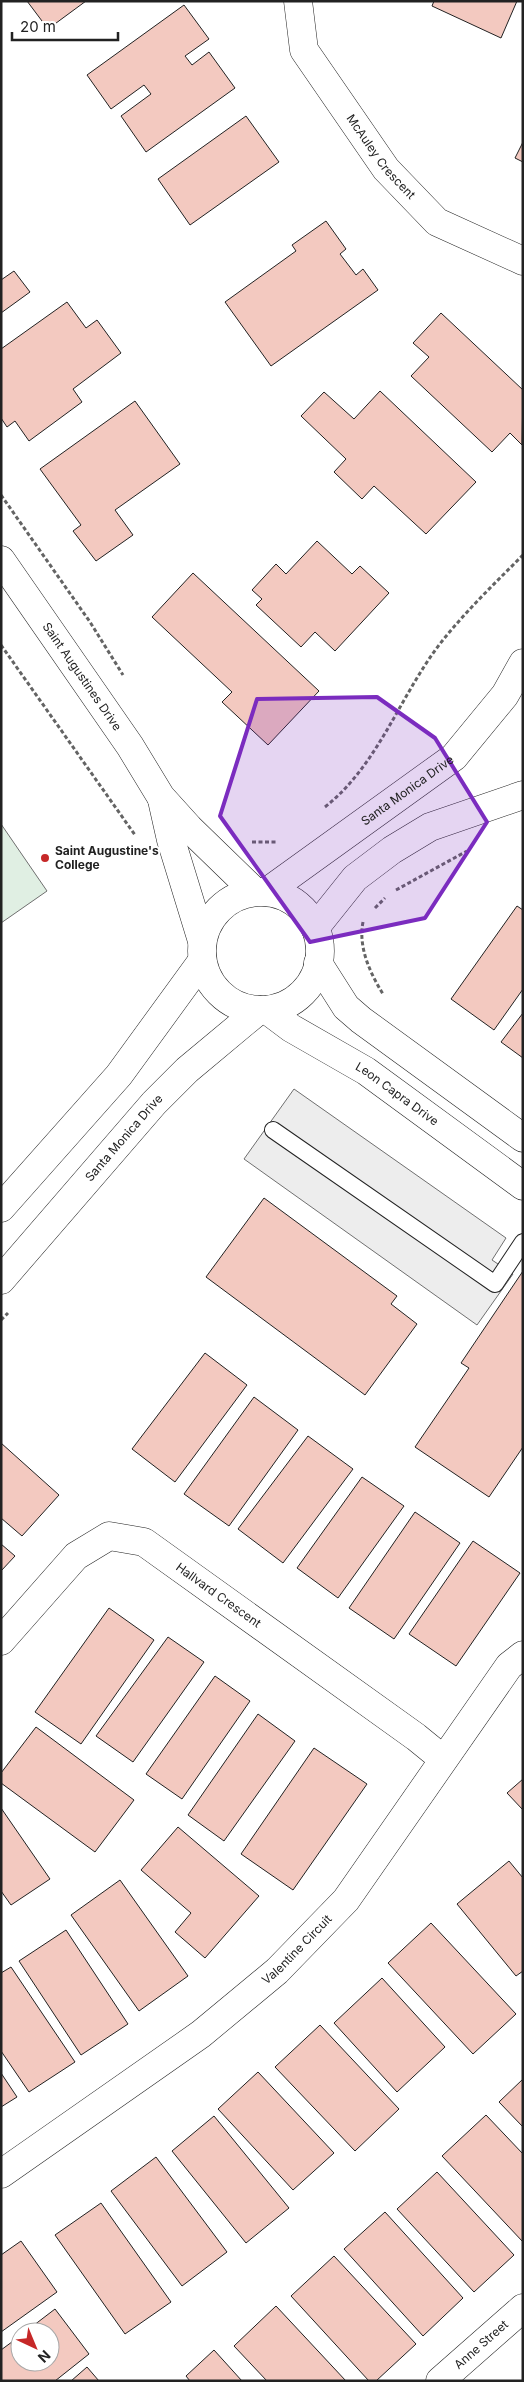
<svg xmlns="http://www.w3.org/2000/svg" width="524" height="2382" viewBox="0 0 524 2382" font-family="Inter,sans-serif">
<rect width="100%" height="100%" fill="#fff"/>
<polygon fill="#e0efe3" stroke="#6f6f6f" points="1,824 47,891 1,923"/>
<polygon fill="#ededed" stroke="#6f6f6f" points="294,1089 506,1238 492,1260 513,1274 477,1325 244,1159"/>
<g fill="#f3c9c0" stroke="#222">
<polygon points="27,1 86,1 48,29"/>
<polygon points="434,1 517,1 501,38 432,6"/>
<polygon points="184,5 209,39 185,56 192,65 209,52 235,88 146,152 121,116 151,94 144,85 111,109 87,75"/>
<polygon points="246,116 279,162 190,225 158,179"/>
<polygon points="523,142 523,162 515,158"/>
<polygon points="326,221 346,249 340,254 356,275 363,269 378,290 271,366 225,302 296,251 292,245"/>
<polygon points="14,271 30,292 1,313 1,280"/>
<polygon points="67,302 86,328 97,320 121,353 73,389 82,402 29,441 15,421 7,427 1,418 1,349"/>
<polygon points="441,313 523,390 522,445 510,433 492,452 411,376 429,357 413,343"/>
<polygon points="380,391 476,482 426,534 374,486 362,499 334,472 346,459 301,416 324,392 354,419"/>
<polygon points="135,401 180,464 115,510 133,535 96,561 73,531 81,525 40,469"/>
<polygon points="317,541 352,574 360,566 389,593 335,651 315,632 301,647 256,605 262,599 252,590 276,564 286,574"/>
<polygon points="193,573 319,691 268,745 222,702 232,692 152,617"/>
<polygon points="517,906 523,910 523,989 494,1030 451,999"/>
<polygon points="523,1013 523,1058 501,1042"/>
<polygon points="264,1198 397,1296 391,1304 417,1324 365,1395 206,1277"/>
<polygon points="523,1271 523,1447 489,1497 415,1447 469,1368 461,1363"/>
<polygon points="205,1353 247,1385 175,1482 132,1449"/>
<polygon points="254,1397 298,1430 229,1526 184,1494"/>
<polygon points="308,1436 353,1469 283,1563 238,1529"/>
<polygon points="1,1443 59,1495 22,1536 1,1518"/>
<polygon points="362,1477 404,1506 338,1598 297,1568"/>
<polygon points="415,1512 460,1543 394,1639 349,1608"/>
<polygon points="473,1541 520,1573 456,1666 409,1634"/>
<polygon points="1,1544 15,1556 1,1571"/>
<polygon points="109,1608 154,1640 81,1744 35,1712"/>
<polygon points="168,1637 204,1662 133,1762 96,1736"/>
<polygon points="215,1676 250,1701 182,1799 146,1774"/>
<polygon points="258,1714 295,1741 224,1841 188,1815"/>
<polygon points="36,1727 134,1800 95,1852 1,1783 1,1773"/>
<polygon points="314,1748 367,1784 293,1890 241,1854"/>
<polygon points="523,1779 523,1810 507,1793"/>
<polygon points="1,1808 50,1879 11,1905 1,1891"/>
<polygon points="178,1827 259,1896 205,1958 175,1932 191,1913 141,1870"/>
<polygon points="509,1861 523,1878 523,1971 516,1976 457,1904"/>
<polygon points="120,1880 188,1976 139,2011 71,1915"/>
<polygon points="431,1923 516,2014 473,2054 388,1963"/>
<polygon points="66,1930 128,2024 81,2055 19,1961"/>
<polygon points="11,1967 75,2062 29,2092 1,2051 1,1973"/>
<polygon points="382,1978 445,2047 397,2092 334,2023"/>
<polygon points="320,2025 399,2109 355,2151 275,2067"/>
<polygon points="258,2072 334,2153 293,2190 218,2109"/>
<polygon points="1,2073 17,2097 1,2107"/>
<polygon points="523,2079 523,2127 499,2102"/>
<polygon points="486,2115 523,2154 523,2242 442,2156"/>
<polygon points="214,2116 289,2208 246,2243 172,2151"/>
<polygon points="156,2157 227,2252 182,2286 111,2191"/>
<polygon points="437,2172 514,2255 474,2292 397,2209"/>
<polygon points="101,2203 171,2302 125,2334 55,2235"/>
<polygon points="385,2212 463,2298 423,2336 344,2249"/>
<polygon points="21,2241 57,2292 1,2332 1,2255"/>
<polygon points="334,2256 416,2344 376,2381 369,2381 291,2296"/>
<polygon points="276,2306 346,2381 267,2381 234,2346"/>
<polygon points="55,2309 89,2354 55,2381 1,2381 1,2350 20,2336 20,2362 50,2362 50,2332 25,2332"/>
<polygon points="214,2350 242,2381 190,2381 186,2376"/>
<polygon points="87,2367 99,2381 71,2381"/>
</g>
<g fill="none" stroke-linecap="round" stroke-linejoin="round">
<defs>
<polyline id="lane" points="273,1130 495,1284 523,1242"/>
<g id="street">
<path id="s1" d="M298,1L304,50L386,169L437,222L523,261"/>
<path id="s2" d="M1,1641L76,1556L109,1536L144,1542L416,1737L443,1759"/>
<path id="s3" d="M1,2174L201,2034L277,1971L346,1900L509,1666L523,1655"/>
<path id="s4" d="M440,2381L523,2308"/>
</g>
<g id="secondary">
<path id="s5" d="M1,560L130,746L161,797L189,828L255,892"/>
<polyline points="162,800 171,840 202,941"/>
<path id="s6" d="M268,891L454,757L505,695L523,663"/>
<circle cx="261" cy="951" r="59"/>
<polyline points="315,928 355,878 392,850 430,827 523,795"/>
<polyline points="318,963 346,1007 361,1020 523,1138"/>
<path id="s7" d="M267,1010L291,1028L366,1071L523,1186"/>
<polyline points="1,1208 119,1075 202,961"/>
<path id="s8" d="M1,1280L154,1103L187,1070L259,1010"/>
</g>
</defs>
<use href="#lane" stroke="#222" stroke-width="18"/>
<use href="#street" stroke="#222" stroke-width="29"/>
<use href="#secondary" stroke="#222" stroke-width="29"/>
<g stroke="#646464" stroke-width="3" stroke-dasharray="4 2.5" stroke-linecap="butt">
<polyline points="1,495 90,622 123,675"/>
<polyline points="1,645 135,835"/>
<path d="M325,807C378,765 399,698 439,645C464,613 494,584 523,555"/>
<polyline points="252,842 278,842"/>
<polyline points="396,890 467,851"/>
<polyline points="375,908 385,898"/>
<path d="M363,922C358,947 370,973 383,994"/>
<polyline points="1,1320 8,1313"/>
</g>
<use href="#lane" stroke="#fff" stroke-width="16"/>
<use href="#street" stroke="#fff" stroke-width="28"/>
<use href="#secondary" stroke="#fff" stroke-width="28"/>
</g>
<path fill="#7b2cbf" fill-opacity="0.2" stroke="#7b2cbf" stroke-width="4" stroke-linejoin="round" d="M377,697L435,738L487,822L425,918L310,942L220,816L257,699Z"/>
<circle fill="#c62828" stroke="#fff" stroke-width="2" cx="45" cy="858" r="5"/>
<g text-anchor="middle" stroke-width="4" stroke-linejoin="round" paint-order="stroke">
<g font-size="12" fill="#222" stroke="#fff">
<text dy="4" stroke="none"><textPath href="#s1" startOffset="181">McAuley Crescent</textPath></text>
<text dy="4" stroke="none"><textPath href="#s5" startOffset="142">Saint Augustines Drive</textPath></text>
<text dy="4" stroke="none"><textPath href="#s6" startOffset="172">Santa Monica Drive</textPath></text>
<text dy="4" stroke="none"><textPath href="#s7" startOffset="155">Leon Capra Drive</textPath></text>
<text dy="4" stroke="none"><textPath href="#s8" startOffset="188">Santa Monica Drive</textPath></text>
<text dy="4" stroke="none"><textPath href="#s2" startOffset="279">Hallvard Crescent</textPath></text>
<text dy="4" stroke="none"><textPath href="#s3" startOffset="372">Valentine Circuit</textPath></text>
<text dy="4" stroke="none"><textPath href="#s4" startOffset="55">Anne Street</textPath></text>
</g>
<g font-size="12" font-weight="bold" fill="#222" stroke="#fff" text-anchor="start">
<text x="55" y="855">Saint Augustine's<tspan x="55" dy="14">College</tspan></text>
</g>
</g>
<rect width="524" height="2382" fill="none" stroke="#222222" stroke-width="5"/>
<g transform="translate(35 2347) rotate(136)"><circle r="24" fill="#ffffff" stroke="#a7a7a7"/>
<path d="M0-4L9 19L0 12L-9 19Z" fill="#c62828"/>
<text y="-8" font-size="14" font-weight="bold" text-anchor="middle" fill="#222222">N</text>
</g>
<path d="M12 32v8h106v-8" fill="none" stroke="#222222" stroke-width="2.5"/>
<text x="20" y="32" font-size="15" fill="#222222" stroke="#ffffff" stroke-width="4" paint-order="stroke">20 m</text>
</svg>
